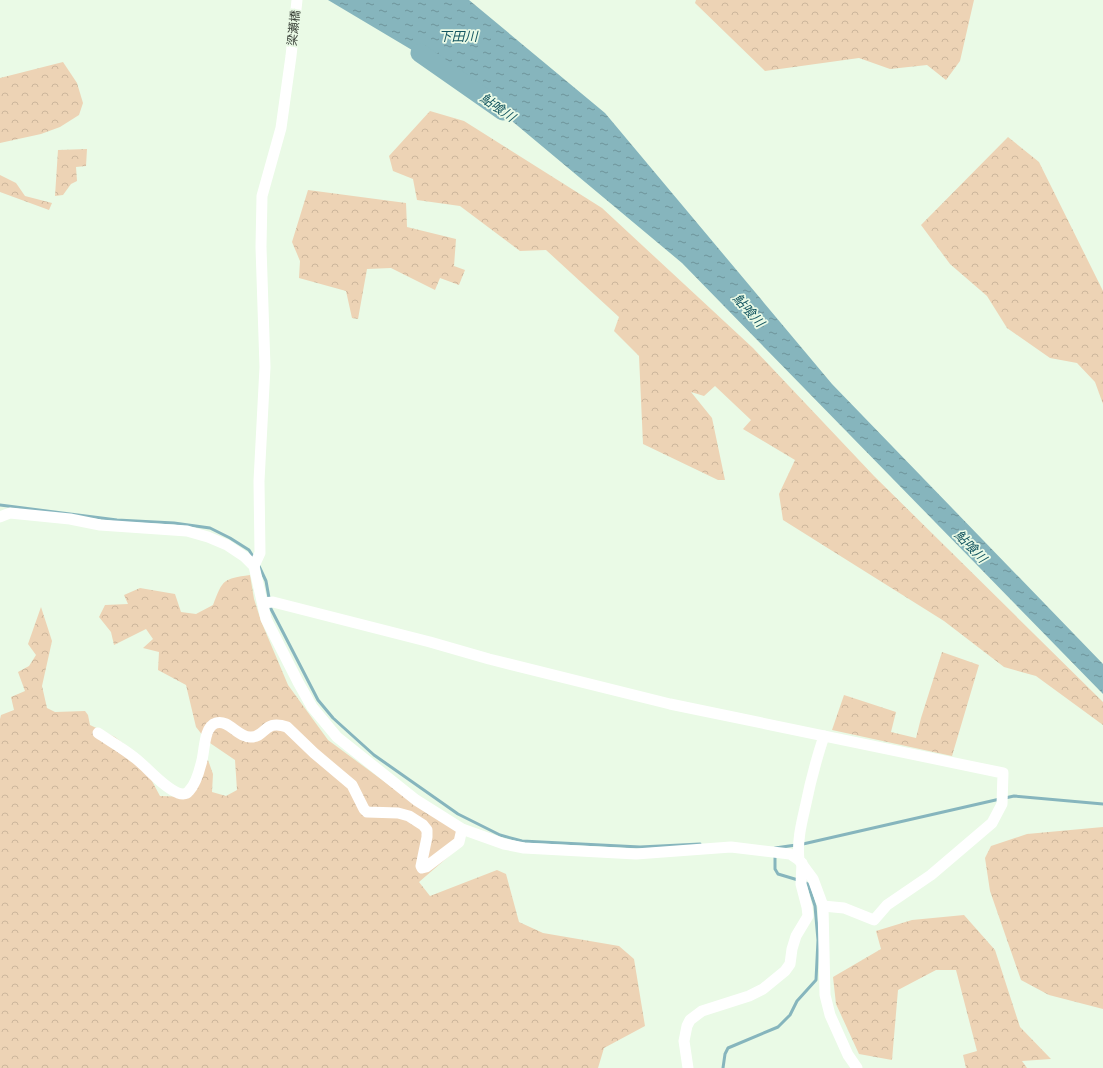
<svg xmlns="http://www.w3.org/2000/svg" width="1103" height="1068" viewBox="0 0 1103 1068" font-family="'Zilla Slab','Noto Sans JP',serif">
<defs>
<pattern id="forest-crowns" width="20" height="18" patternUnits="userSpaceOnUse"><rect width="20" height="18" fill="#edd3b5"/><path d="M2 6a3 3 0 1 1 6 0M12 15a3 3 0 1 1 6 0" fill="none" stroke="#ccb69c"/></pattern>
<pattern id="water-ripples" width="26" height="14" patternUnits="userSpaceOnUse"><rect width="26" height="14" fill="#86b5bd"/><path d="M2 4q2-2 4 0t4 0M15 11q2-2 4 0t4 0" fill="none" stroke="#6e949a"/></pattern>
</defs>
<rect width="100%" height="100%" fill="#eafae6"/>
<g fill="url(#forest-crowns)">
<polygon points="696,0 974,0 960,61 946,80 927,65 890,69 859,58 765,71 695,3"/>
<polygon points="63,62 77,83 83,103 79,115 60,127 41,134 0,143 0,78"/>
<polygon points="430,111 464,121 602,208 753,348 874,476 1103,702 1103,725 1036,676 1004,667 944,621 783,520 779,494 795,460 743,429 751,420 715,386 704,396 691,392 712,418 725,480 718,480 643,444 639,356 614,331 619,317 546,250 520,251 460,206 417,200 413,179 393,171 389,156"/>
<polygon points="1008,137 1039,162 1103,291 1103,404 1095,382 1077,363 1050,358 1007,328 987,296 950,264 921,225"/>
<polygon points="87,149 86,166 76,167 77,181 71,184 63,195 55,196 58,150"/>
<polygon points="0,175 16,183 25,196 52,203 49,210 0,192"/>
<polygon points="308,190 406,203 407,227 456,239 454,266 465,270 459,285 440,278 435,290 391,268 367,269 358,319 352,318 346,291 299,278 300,261 292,242"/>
<path d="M250,575L254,599L261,621L288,685L328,740L393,788L457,831L455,851L419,882L430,896L497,870L506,874L519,922L543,933L619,946L634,959L645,1026L604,1048L598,1068H0V719L1,715L14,710L11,697L25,691L18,672L29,666L36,655L28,644L41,607L52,641L42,686L47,708L55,712L85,711L88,715L90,725L115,737L138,755L160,796L189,797L192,777L208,760L213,774L212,792L226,796L237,790L235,760L207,741L196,727L186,685L158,670L159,652L143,648L153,639L146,629L114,645L111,632L99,617L105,605L128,604L124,595L140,588L175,594L181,612L196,614L213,605C223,579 223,579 250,575Z"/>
<polygon points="942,652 979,665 952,756 832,730 844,695 896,712 891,732 916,738 921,718"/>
<polygon points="1103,827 1103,1009 1049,995 1021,980 990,891 985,858 991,846 1027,834"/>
<polygon points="964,915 995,950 1020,1027 1051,1059 1022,1061 1027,1068 966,1068 963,1055 977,1051 956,970 936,970 898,990 892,1060 859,1054 836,1004 833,977 881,949 876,931 912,920"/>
</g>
<polygon fill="url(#water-ripples)" points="328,0 469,0 605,113 832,384 1103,664 1103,694 682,263 464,81"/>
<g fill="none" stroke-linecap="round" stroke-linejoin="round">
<g stroke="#86b5bd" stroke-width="3">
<polyline points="0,505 117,520 174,523 210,528 230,538 249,550 254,558"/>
<polyline points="258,564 266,581 271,609 318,700 333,718 374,755 458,814 500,835 522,841 640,847 700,844"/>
<polyline points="1005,798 1014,796 1103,804"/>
<polyline points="775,848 803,844 1000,799"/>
<polyline points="775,854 775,869 778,874 798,880"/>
<polyline points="723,1068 725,1054 728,1048 778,1027 790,1015 797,1001 816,980 818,940 815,906 808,884 804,882"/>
</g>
<polyline stroke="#86b5bd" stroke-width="19" points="420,53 503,111"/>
<g stroke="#fff" stroke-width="11">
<polyline points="0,517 10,513 70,519 100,525 187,531 208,537 227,545 245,557 254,566 266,619 298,682 312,707 337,737 416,800 462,829 504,844 524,848 636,854 731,847 790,854 799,860 813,879 823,906 825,995 830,1015 848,1055 857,1068"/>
<polyline points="254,566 260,553 259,481 265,367 261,247 262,196 281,128 291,56 297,0"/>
<polyline points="263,603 273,602 430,642 489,659 670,704 1003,773 1002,804 992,823 931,875 887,905 874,920 844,908 823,906"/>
<path d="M98,733C110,741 124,749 135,758C148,768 163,787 178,793C181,794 186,795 189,791C195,785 199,772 201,764C205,753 203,727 216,723C229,719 238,738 251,737C266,737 264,719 287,727L314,753L352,785L364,809L367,812L398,813L409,816L423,825L427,830V837L421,866L422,868L426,867L459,842L462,829"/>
<path d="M799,860C797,842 801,825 805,808C810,783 816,760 824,736"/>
<polyline points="688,1068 684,1041 687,1026 690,1020 702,1011 749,996 763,989 785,971 790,964 792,949 796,936 808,916 807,907 801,884 802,863"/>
</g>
</g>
<g text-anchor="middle" stroke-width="3.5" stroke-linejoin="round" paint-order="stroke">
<g font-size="12" fill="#363d35" stroke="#eafae6">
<text transform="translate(294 28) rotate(-84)" y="4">梁瀬橋</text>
</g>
<g font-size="13" font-style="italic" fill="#145660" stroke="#eafae6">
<text x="458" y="41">下田川</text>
<text transform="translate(498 107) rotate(35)" y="5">鮎喰川</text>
<text transform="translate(749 310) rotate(48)" y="5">鮎喰川</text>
<text transform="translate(971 546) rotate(46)" y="5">鮎喰川</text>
</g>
</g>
</svg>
